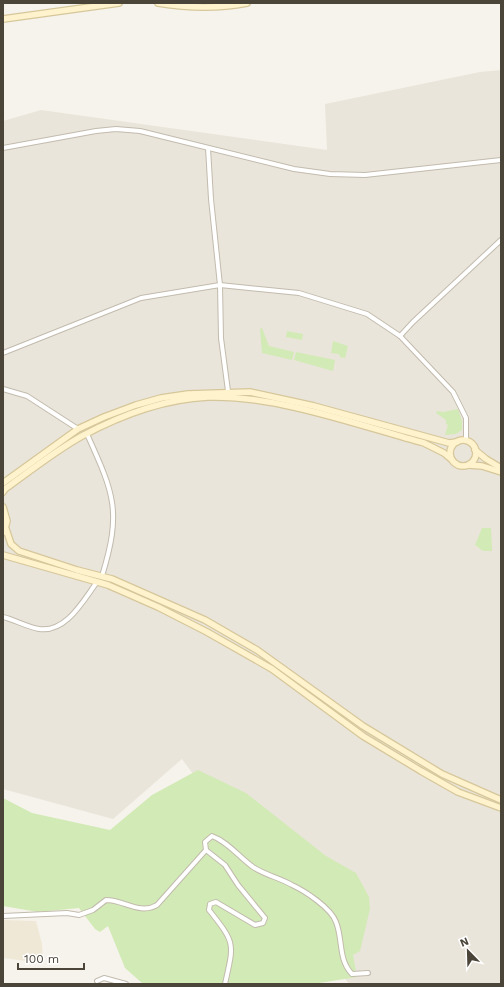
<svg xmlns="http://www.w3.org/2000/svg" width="504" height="987" viewBox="0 0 504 987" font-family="'Work Sans',sans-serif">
<rect width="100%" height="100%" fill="#f6f3ec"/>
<polygon fill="#eae5da" points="501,70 501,984 349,984 182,759 113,819 3,789 3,121 41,110 327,150 325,104 480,72"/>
<polygon fill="#efe8d6" points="3,920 36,921 42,944 43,963 3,958"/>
<g fill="#d2eab5">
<polygon points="262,328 269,346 294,352 292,360 262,353 260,329"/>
<polygon points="287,331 303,334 302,340 286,337"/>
<polygon points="333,341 348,346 345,358 340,357 339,354 331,353"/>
<polygon points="296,352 335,360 333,371 294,360"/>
<polygon points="458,409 462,421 462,430 456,434 445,435 448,425 446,424 446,420 436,413 437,411 443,412"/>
<polygon points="482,528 491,528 492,551 483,551 475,545"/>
<polygon points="198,770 246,793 326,856 356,873 369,897 370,909 360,951 353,955 357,977 313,984 143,984 125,968 108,926 100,932 95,929 79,908 38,912 3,906 3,798 32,813 110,830 152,795"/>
</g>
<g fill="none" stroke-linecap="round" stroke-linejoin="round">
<defs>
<g id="street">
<polyline points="3,148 96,131 116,129 140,131 294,169 330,174 365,175 501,160"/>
<polyline points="208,148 211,199 220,285 221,338 228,391"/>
<polyline points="400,336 413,322 501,240"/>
<polyline points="3,353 141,298 220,285 299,293 367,314 400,336 453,392 466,418 466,441"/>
<polyline points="3,389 27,396 78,429"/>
<path d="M87,434C114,494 122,511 102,576"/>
<path d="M3,617C15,620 27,627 39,629C66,633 83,601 97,582"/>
<path d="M3,916L67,913L79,915L93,910L106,900C124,900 140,915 157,905L206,850"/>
<polyline points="97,981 104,978 126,984"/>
<path d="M225,984C234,943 236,944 209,910L210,904L216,902L255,925L263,923L265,918L238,885L225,865L206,850L205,842L212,836C228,842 239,857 253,867C265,875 280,878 292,885C305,891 331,908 336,922C343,939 338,960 352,974L368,973"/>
</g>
<g id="secondary">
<path d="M158,3C188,8 217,9 247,3"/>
<polyline points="3,19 119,3"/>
<circle cx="463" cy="453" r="13"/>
<polyline points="475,450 486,459 501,468"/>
<polyline points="469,465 482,466 501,472"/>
<polyline points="3,483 78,429 104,417 136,405 161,398 188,394 250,392 314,406 449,443 457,442"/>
<path d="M3,492L5,489C30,471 55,451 82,436C121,415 164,399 208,397C276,395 358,425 424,443L444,453L451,459"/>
<polyline points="3,507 7,521 4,532"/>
<polyline points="6,529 11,544 19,551 77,570 112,579 205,620 257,650 363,726 442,774 501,800"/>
<polyline points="3,555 108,585 158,607 207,632 272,669 363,736 421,771 458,792 501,808"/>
</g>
</defs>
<use href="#street" stroke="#c2bbae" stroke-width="6"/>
<use href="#secondary" stroke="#d6c79b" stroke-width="8"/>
<use href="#street" stroke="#fff" stroke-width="4"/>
<use href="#secondary" stroke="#fff3cd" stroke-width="5.5"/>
</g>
<rect width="504" height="987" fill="none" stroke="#4b4439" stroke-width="8"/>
<g transform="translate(468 951) rotate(337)" stroke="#ffffff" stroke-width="3" paint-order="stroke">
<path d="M0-3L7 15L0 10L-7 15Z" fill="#4b4439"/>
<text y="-6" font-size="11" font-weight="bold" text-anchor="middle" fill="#4b4439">N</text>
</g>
<path d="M18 963v6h66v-6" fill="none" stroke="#4b4439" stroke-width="2"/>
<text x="24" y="963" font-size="12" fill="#4b4439" stroke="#ffffff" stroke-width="3" paint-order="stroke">100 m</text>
</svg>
